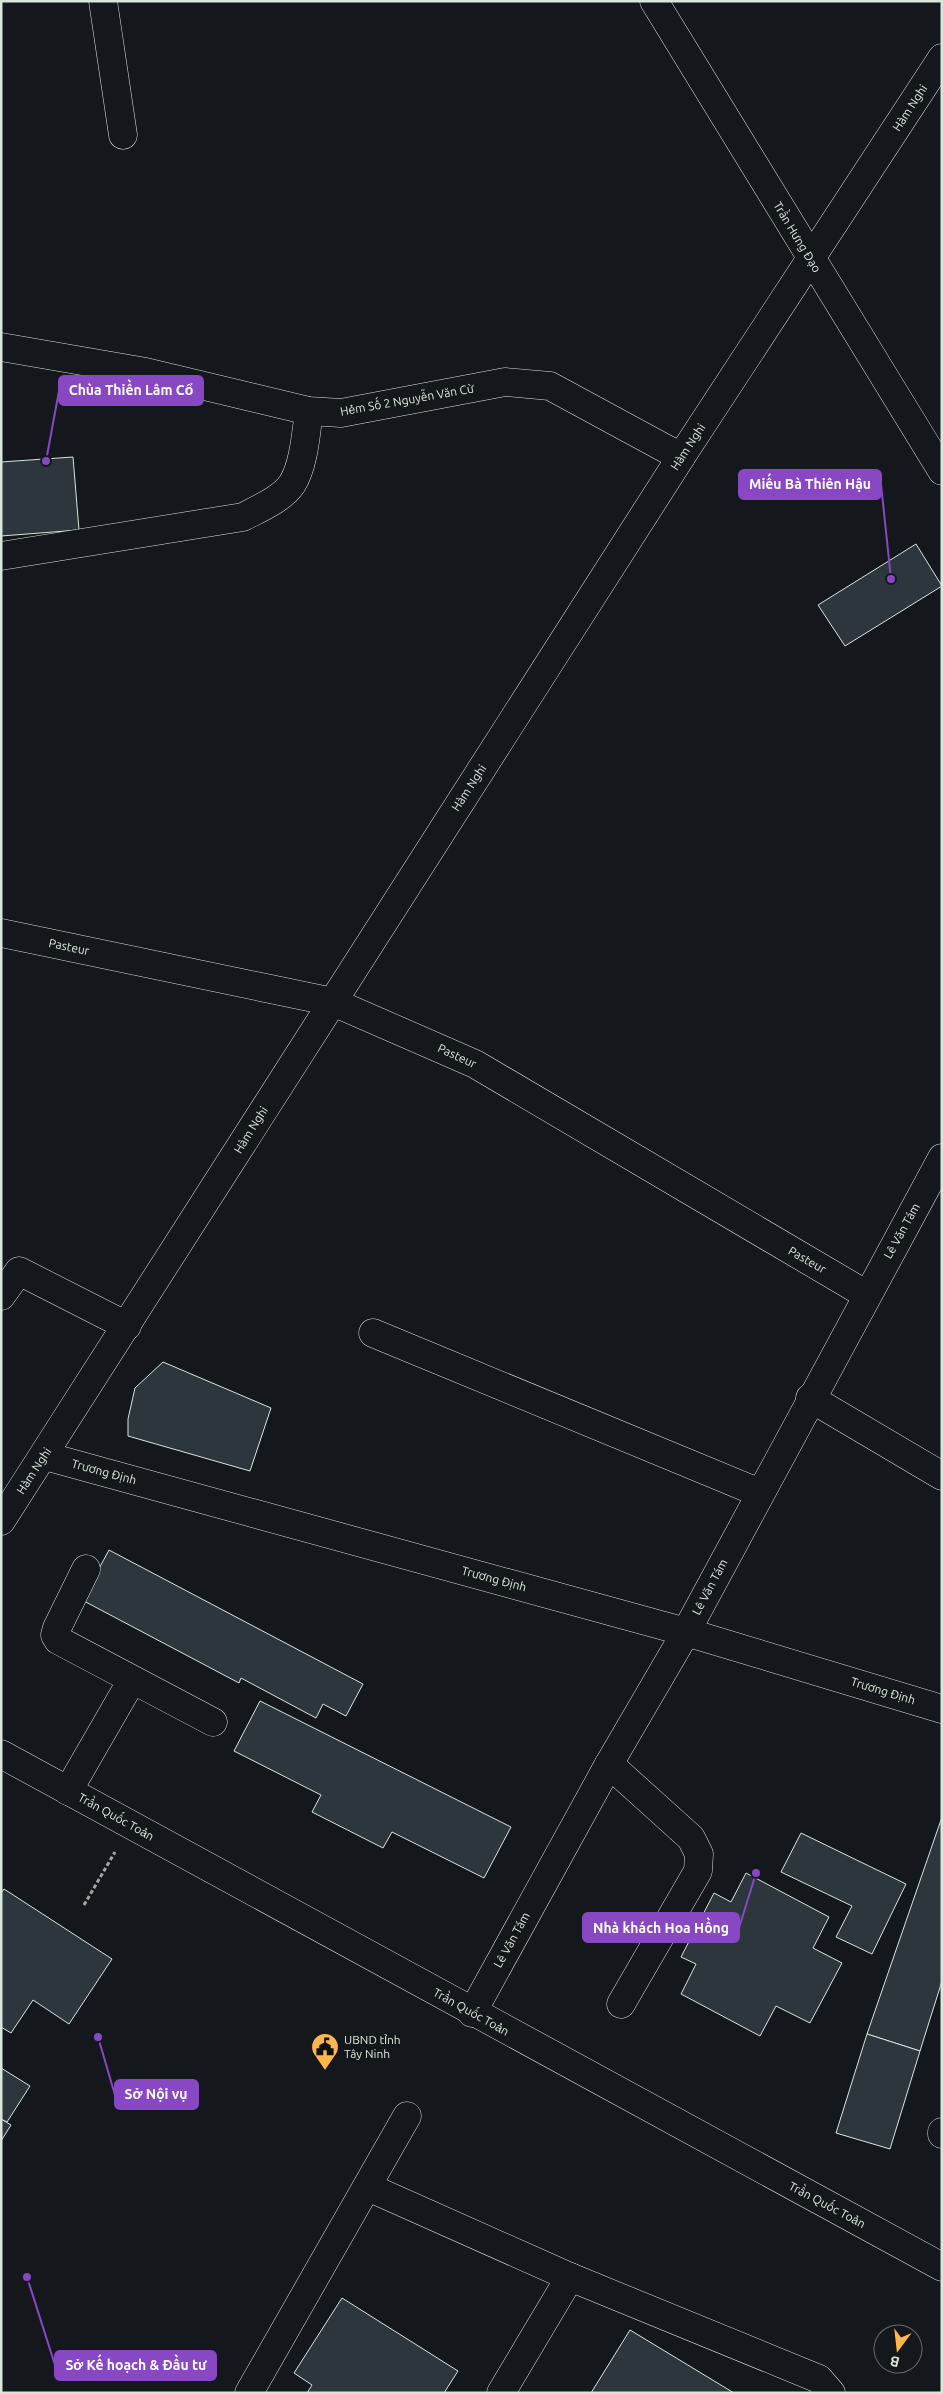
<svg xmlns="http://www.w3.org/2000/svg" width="943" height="2394" viewBox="0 0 943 2394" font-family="Ubuntu,sans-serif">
<rect width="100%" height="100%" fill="#14181c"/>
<g fill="#2c363c" stroke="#d8e6dc">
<polygon points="73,457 79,530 1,536 1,462"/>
<polygon points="916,544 942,586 845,646 818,605"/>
<polygon points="163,1362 271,1408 250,1471 128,1436 128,1419 135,1388"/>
<polygon points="109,1550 363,1684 346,1716 323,1704 316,1718 241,1678 239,1683 82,1600"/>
<polygon points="260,1701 511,1827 484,1878 392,1832 383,1848 312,1812 321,1795 234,1751"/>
<polygon points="942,1817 942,1981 920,2051 867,2034"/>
<polygon points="801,1833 906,1884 872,1954 836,1937 852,1906 781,1872"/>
<polygon points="746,1873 829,1917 813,1948 842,1963 810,2023 776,2006 760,2036 681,1994 696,1964 681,1957 714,1893 731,1902"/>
<polygon points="4,1889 112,1959 69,2024 33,2000 11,2033 1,2027 1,1893"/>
<polygon points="867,2034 920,2051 890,2149 836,2133"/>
<polygon points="1,2068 30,2086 7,2122 1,2119"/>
<polygon points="1,2119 11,2125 1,2141"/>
<polygon points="342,2298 458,2371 444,2393 307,2393 312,2385 294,2373"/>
<polygon points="630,2330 734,2393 591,2393"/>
</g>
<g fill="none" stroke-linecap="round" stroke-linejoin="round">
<defs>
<g id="minor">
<polyline points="103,1 123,135"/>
<polyline points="654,1 942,471"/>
<polyline points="1,347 146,372 309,411 341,413 505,382 550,386 681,457"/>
<path d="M1,556L243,517C258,509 282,499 292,484C304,465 306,433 309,411"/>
<polyline points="1,933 333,1002 475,1064 867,1295"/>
<polyline points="1,1296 19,1271 127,1326"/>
<polyline points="373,1333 760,1493"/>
<polyline points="810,1398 942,1476"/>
<polyline points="45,1456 686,1632 942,1709"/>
<polyline points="1,1521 681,457 942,58"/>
<polyline points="86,1569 57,1628 55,1635 58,1640 213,1722"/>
<polyline points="1,1754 942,2267"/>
<polyline points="609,1764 691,1838 699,1854 698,1871 621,2004"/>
<polyline points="68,1791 132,1680"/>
<polyline points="472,2013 609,1764 686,1632 942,1158"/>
<polyline points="942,2132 942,2134"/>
<polyline points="368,2187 570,2277 819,2379 831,2393"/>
<polyline points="249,2393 407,2116"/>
<polyline points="501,2393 570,2277"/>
</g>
</defs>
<use href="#minor" stroke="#d8e6dc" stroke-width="29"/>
<polyline stroke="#9da8a2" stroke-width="3" stroke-dasharray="4 2.5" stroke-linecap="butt" points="84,1905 115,1852"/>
<use href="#minor" stroke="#14181c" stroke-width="28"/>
</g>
<defs>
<symbol id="civic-pin" viewBox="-11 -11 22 30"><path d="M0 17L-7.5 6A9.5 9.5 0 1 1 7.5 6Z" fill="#ffb74d" stroke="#14181c"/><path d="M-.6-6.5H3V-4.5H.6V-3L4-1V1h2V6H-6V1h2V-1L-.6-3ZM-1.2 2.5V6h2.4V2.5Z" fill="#111"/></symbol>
</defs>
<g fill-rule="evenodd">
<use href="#civic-pin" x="309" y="2031" width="32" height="43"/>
</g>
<g text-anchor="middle" stroke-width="4" stroke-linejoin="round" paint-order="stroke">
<g font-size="12" fill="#d8e6dc" stroke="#14181c">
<text transform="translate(910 108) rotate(-57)" y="4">Hàm Nghi</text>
<text transform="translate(797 237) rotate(59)" y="4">Trần Hưng Đạo</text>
<text transform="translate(407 400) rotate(-10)" y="4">Hẻm Số 2 Nguyễn Văn Cừ</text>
<text transform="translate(688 447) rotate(-57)" y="4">Hàm Nghi</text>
<text transform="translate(469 788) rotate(-57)" y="4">Hàm Nghi</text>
<text transform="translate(69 947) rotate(12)" y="4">Pasteur</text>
<text transform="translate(457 1056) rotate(25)" y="4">Pasteur</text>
<text transform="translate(251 1130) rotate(-58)" y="4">Hàm Nghi</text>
<text transform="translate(902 1231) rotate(-61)" y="4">Lê Văn Tám</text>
<text transform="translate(807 1260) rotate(30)" y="4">Pasteur</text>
<text transform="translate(34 1471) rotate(-57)" y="4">Hàm Nghi</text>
<text transform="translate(104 1472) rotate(15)" y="4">Trương Định</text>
<text transform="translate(494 1579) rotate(15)" y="4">Trương Định</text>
<text transform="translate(710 1587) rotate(-62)" y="4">Lê Văn Tám</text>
<text transform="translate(883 1691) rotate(17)" y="4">Trương Định</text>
<text transform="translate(116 1817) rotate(29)" y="4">Trần Quốc Toản</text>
<text transform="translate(512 1940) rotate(-61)" y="4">Lê Văn Tám</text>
<text transform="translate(471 2012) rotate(29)" y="4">Trần Quốc Toản</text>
<text transform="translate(827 2205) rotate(28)" y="4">Trần Quốc Toản</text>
</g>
<g font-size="12" fill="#d8e6dc" stroke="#14181c" text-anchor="start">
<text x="344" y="2044">UBND tỉnh<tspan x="344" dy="14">Tây Ninh</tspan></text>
</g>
</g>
<path fill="none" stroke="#8948c3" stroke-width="2" d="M46 461L59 391M891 579L881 484M756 1873L739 1928M98 2037L115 2095M27 2277L55 2365"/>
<g fill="#8948c3" stroke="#14181c" stroke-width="2">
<circle cx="46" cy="461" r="5"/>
<circle cx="891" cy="579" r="5"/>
<circle cx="756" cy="1873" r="5"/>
<circle cx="98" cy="2037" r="5"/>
<circle cx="27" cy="2277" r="5"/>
</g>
<g fill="#8948c3" stroke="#8948c3" stroke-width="2">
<rect x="59" y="376" width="144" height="29" rx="5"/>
<rect x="739" y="470" width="142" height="29" rx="5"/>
<rect x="583" y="1913" width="156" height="29" rx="5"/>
<rect x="115" y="2080" width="83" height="29" rx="5"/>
<rect x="55" y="2351" width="161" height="29" rx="5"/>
</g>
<g font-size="14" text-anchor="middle" font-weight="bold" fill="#fff">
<text x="131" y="395">Chùa Thiền Lâm Cổ</text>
<text x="810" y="489">Miếu Bà Thiên Hậu</text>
<text x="661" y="1933">Nhà khách Hoa Hồng</text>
<text x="156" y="2099">Sở Nội vụ</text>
<text x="136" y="2370">Sở Kế hoạch &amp; Đầu tư</text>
</g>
<rect width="943" height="2394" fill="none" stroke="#d8e6dc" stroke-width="5"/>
<g transform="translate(898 2349) rotate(195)"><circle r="24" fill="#14181c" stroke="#626a69"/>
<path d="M0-4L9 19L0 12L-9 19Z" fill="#ffb74d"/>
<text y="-8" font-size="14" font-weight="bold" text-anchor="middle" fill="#d8e6dc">B</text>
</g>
</svg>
